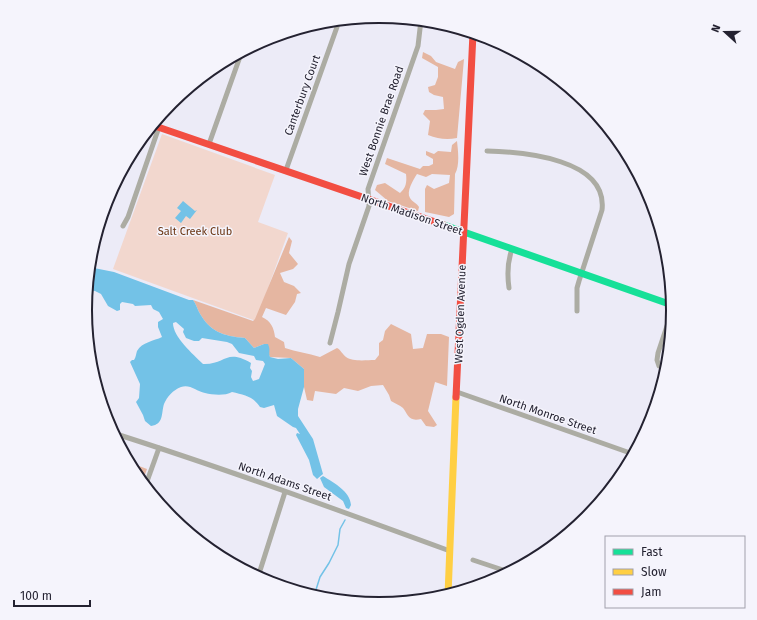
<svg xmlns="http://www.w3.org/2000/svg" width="757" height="620" viewBox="0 0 757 620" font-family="'Fira Sans',sans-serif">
<rect width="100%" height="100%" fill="#ecebf7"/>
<polygon fill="#f2d7ce" points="162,134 275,175 258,222 288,233 256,321 113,269"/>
<g fill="#e5b6a1">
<path d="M451,26L464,30V37C457,35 452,33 449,27Z"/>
<path d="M423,52L431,56L436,62L455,69L458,62L464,59L457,138C447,140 438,139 428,135L430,121L423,114L425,110H436L444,109L443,97L434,95L429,92L428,87L435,85L438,77V67L422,58Z"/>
<path d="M457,141C458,151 460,165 455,174L454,214L449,217L425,212V189L427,185L434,189L449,183L450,175L432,174L426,177L417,174C413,180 406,192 410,198C412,202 417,203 419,207L418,211L388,201L375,190L377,185L385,183L400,193C406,188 407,182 406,174L385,164L387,158L420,169L423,166H429L433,164V159L426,155V151L434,154L438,151L451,152L452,145Z"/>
<path d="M289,237L292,241L289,253L298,264L293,269L280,273L284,282L294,286L301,293L297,294L295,302L286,315L266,308L262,317C271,321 274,328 275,337L284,342L285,348C296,352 308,353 320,357L337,348C341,350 342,354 346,357C353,362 366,360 375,360L379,355V343L383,340L385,331L391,324L411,334L413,349L423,348L427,334H441L449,337L447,386L435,382L428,411L437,425L434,427L426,426L421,419C408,422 408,414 403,408C400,405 394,403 391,401L389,395L383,385L371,386L358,391L344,388L336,394L315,391L313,401L307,400L304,387V369L291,358L270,357L264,344L254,348L245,338C223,336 210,332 199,312C197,308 196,304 193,300L253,321L255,319Z"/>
<polygon points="139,466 147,469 142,483 137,477"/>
</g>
<g fill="#73c2e7" fill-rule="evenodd">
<polygon points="183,201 195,211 197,210 190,219 186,216 181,223 175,218 181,211 177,208"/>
<path d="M89,267L114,272L189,300H193C196,304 197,308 199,312C210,332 223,336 245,338L254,348L264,344H268C271,351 268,352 270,357L278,359L291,358L304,369V387L298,409V416L313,439L323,474L317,479L313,475L309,460L296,435L297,433L300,434L296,428L293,427L277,416L274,405L264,408L260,407C253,396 244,395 232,392C225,396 213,395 205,393C196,391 190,384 181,387C173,390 167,397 164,404C161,414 164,424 151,426L145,421L143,415L136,402L139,398L140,384L130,362L132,360H134C136,357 136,354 137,351C142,342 154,341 162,337L158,327V322L163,319L159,312L153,309L151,305L135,306L133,304L122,302L120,304V310L117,311L108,306L101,294L95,291L87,290ZM176,322L184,329L183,332L186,338L194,341H199L202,338L227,342L232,344L239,353L254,356L256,360L263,361L265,364L259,379L253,381L251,377L252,371L250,368L251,363C225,348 226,365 203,364C193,354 173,337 173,323Z"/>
<path d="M323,476C334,483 350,491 351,505L349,509L346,508L343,501L324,487L320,478Z"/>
</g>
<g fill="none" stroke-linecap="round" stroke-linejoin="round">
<g stroke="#73c2e7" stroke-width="1.5">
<polyline points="314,596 320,577 329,563 338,545 340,529 345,520"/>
<polyline points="316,597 325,599"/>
</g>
<g stroke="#acaca3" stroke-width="5">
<polyline points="473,37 517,52"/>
<polyline points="209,144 242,51"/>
<path d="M487,151C524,152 608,159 602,210L579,281L577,288V311"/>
<polyline points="286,170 337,27"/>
<polyline points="123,226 128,217 159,127"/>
<path d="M509,288C507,274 507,263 512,249"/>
<polyline points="330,343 338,312 349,264 369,206 368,189 418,46 421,20"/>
<polyline points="659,366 657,360 658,353 672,311"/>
<polyline points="457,392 633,454"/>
<path d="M113,433C226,469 338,510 450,551"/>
<polyline points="145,487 159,448"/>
<polyline points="473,560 509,572"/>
<polyline points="258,577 285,492"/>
</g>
<polyline stroke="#16e098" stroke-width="7" points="444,225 672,305"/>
<polyline stroke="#ffcf43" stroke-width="7" points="448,595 456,397"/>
<g stroke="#f24e42" stroke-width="7">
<polyline points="152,125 444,225"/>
<polyline points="456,397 473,33"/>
</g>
</g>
<g text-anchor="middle" stroke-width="3" stroke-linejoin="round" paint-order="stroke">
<g font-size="11" fill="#242231" stroke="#f5f4fc">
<text transform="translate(302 95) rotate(-70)" y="4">Canterbury Court</text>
<text transform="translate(381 121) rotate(-71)" y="4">West Bonnie Brae Road</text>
<text transform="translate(412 214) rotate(19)" y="4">North Madison Street</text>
<text transform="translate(460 314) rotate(-88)" y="4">West Ogden Avenue</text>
<text transform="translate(548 414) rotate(19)" y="4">North Monroe Street</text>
<text transform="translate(285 481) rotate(19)" y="4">North Adams Street</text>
</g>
<g font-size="11" fill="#6b3512" stroke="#f5f4fc">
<text x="195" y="235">Salt Creek Club</text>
</g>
</g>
<path d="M0 0H757V620H0ZM92 310a287 287 0 1 1 574 0a287 287 0 1 1-574 0Z" fill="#f5f4fc" fill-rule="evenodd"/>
<path fill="none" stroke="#242231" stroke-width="2" d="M92 310a287 287 0 1 1 574 0a287 287 0 1 1-574 0Z"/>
<rect x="605" y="536" width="140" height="72" fill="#f5f4fc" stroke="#a1a0ab"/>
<rect x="613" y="549" width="20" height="6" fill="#16e098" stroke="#a1a0ab"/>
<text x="641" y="556" font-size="12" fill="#242231">Fast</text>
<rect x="613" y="569" width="20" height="6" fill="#ffcf43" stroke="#a1a0ab"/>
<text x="641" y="576" font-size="12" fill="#242231">Slow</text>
<rect x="613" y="589" width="20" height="6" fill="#f24e42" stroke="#a1a0ab"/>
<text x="641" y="596" font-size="12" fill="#242231">Jam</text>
<g transform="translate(725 32) rotate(291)" stroke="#f5f4fc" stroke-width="3" paint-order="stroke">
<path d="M0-3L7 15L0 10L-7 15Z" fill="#242231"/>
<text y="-6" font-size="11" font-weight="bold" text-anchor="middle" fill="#242231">N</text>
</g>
<path d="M14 600v6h76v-6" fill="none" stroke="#242231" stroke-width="2"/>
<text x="20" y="600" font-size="12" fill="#242231" stroke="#f5f4fc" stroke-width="3" paint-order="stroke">100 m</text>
</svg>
